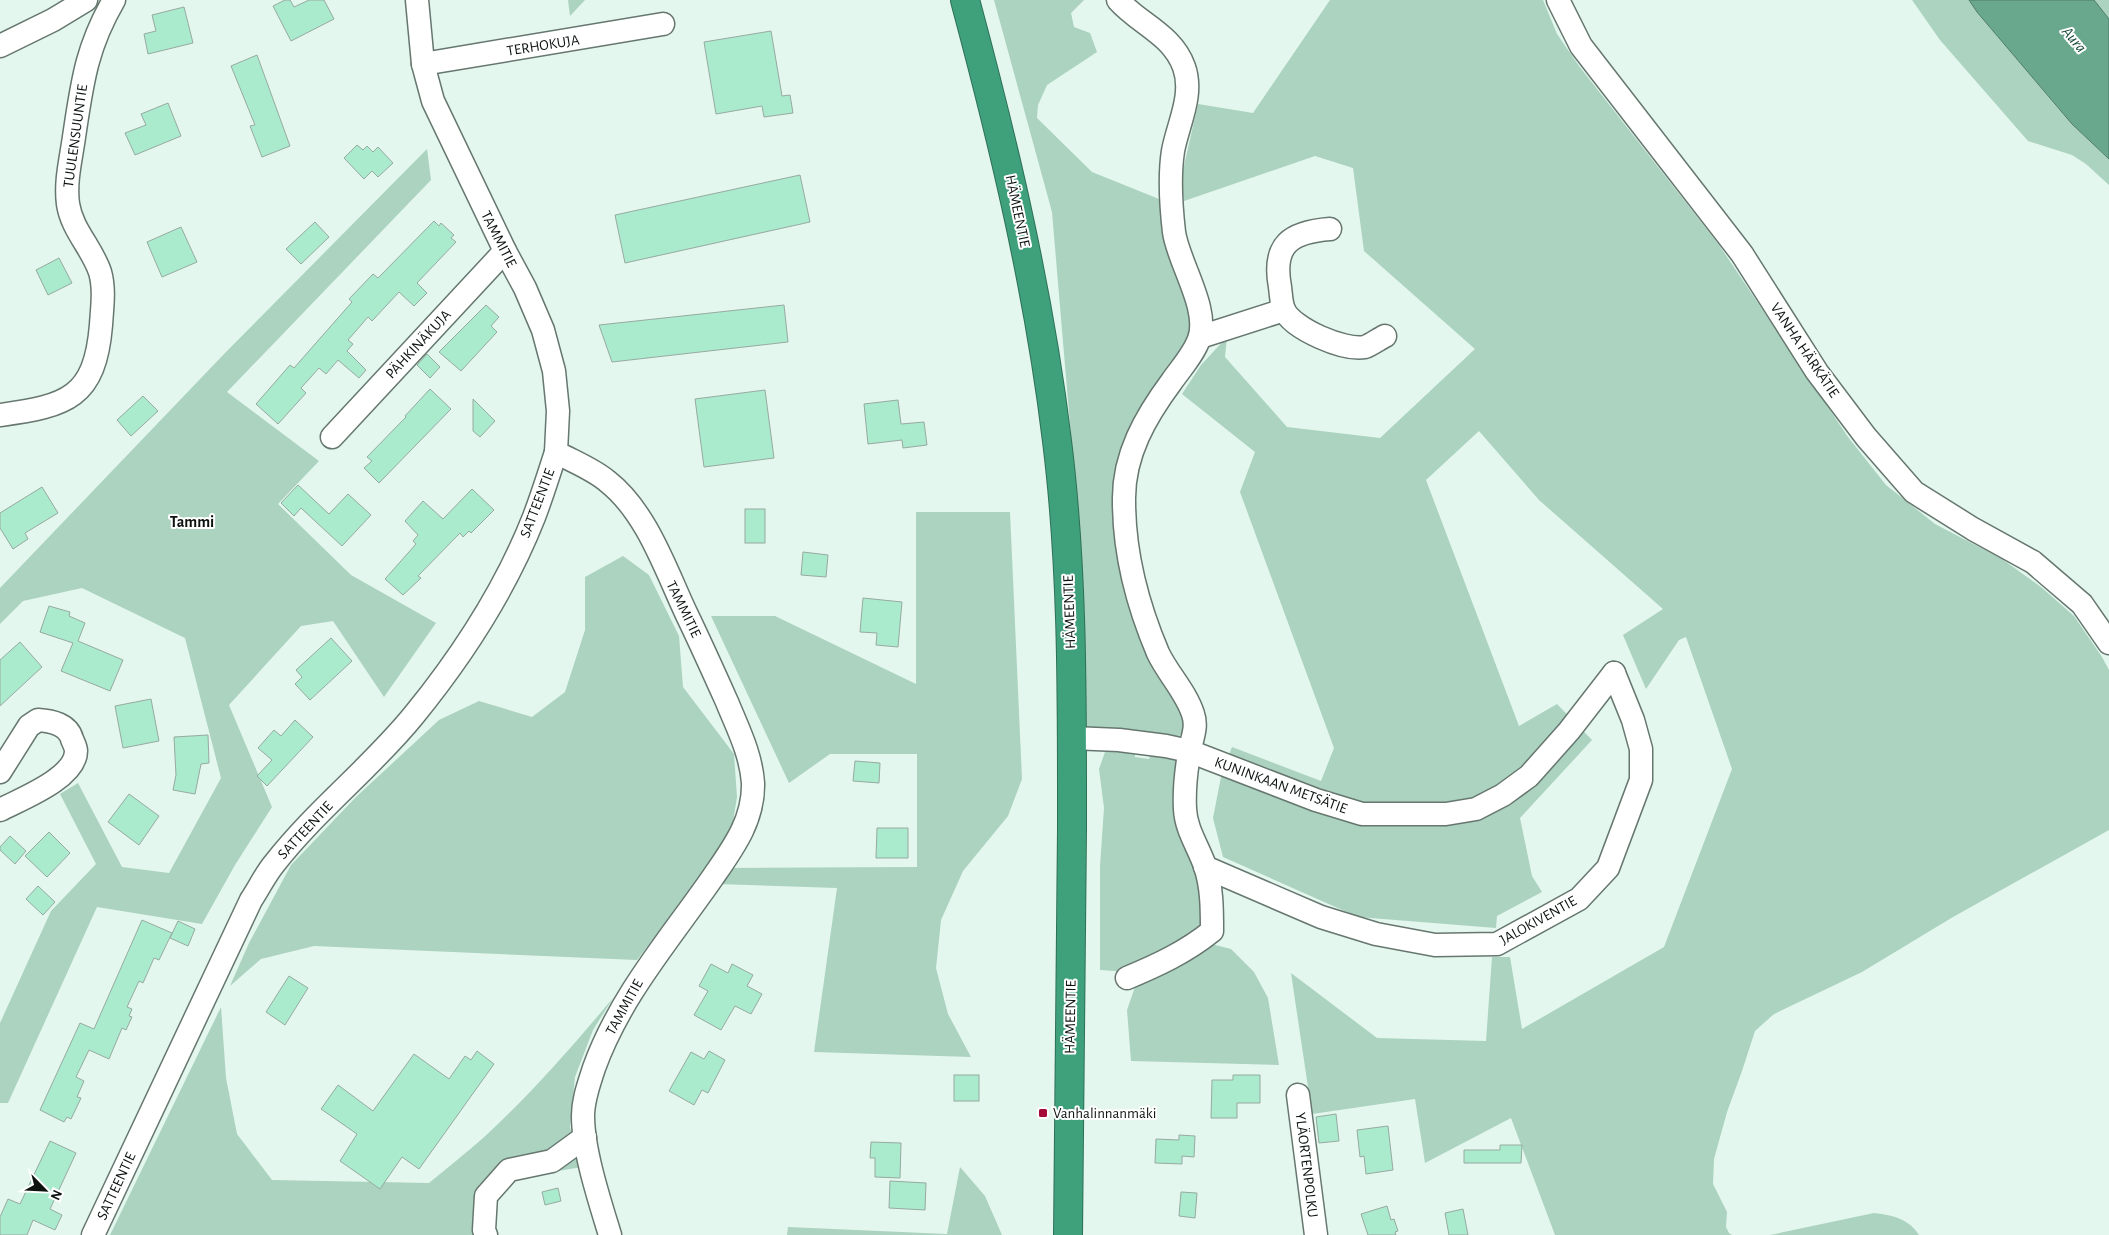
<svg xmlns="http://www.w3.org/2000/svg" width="2109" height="1235" viewBox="0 0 2109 1235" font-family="'Alegreya Sans',sans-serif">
<rect width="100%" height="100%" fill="#e3f7ee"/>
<g fill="#acd2c0">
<polygon points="568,0 585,0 570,16"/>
<polygon points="994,0 1084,0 1071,13 1074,27 1090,33 1097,52 1047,85 1038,105 1037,118 1092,172 1164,201 1191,306 1193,335 1116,501 1186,717 1186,730 1179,736 1166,738 1095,734 1085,725 1079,556 1071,436 1052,212"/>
<polygon points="1330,0 1543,0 1557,34 1579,66 1719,245 1848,437 1886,485 1935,524 2002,559 2041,587 2074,616 2102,657 2109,670 2109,830 1953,917 1862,972 1774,1014 1755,1031 1742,1071 1727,1112 1714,1159 1713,1184 1727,1212 1726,1227 1729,1233 1732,1235 1555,1235 1511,1118 1425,1163 1415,1099 1312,1114 1291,973 1377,1038 1486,1041 1492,957 1510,957 1522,1029 1664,947 1732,769 1686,637 1679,640 1646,689 1623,635 1663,609 1539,500 1479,431 1426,480 1519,726 1557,704 1592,740 1520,818 1532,876 1542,892 1497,916 1496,928 1358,917 1223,857 1213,818 1221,777 1232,747 1321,781 1334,748 1240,492 1255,452 1182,394 1201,365 1227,337 1225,357 1287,427 1380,438 1475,349 1364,251 1353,168 1315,156 1184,201 1181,179 1198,104 1253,113"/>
<polygon points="1912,0 1969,0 1977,12 2072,124 2109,159 2109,185 2086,164 2072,155 2028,141 1940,40"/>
<polygon points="2094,0 2109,0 2109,19 2108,18"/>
<polygon points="427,149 431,180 227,392 319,461 278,504 351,575 436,623 384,697 333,621 301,626 229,705 272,807 235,865 202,924 97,907 8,1103 0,1103 0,1023 51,911 96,864 60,794 78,783 122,867 169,873 221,778 185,638 82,588 23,601 0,624 0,588 225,353"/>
<polygon points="916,512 1010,512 1022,779 1008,816 963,871 941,920 936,968 948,1014 971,1057 814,1052 837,888 717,884 728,868 917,867 917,754 830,754 789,783 711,616 775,616 916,684"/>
<polygon points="623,556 649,575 679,636 683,687 734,754 737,797 730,840 637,960 314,946 261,959 230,986 249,943 291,865 356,797 439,720 479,701 532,717 565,692 585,630 585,577"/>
<polygon points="1115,745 1135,753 1135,757 1149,759 1152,752 1179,757 1201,866 1204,926 1130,972 1100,970 1100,866 1104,808 1099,769 1105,752"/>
<path d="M1211,944L1231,949L1254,972L1268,998L1279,1065L1131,1061L1127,1010L1135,987C1163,976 1188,963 1211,944Z"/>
<path d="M613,998L593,1030L575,1077L570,1127L582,1167L479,1184L494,1235H110L221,1007L226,1078L237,1134L272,1180L429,1183C447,1168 465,1154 482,1139C530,1095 572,1047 613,998Z"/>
<polygon points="960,1167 985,1196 1002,1235 787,1235 788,1227 947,1234"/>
<path d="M1874,1213C1892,1215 1909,1219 1919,1235H1770Z"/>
</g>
<polygon fill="#6aa88d" stroke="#4e7c68" points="1969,0 2094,0 2109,19 2109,159 2072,124 1977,12"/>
<g fill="#aaeacd" stroke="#97aaa1">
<polygon points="285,0 290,0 294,7 309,0 324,0 334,19 291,41 273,6"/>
<polygon points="184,7 193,43 148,54 144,34 156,31 152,15"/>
<polygon points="771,31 782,96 790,95 793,113 764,117 762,106 716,114 704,42"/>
<polygon points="257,55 290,146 262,157 250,126 255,125 231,66"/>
<polygon points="168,103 181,136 135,155 125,133 146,125 141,114"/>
<polygon points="357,145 363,150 367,146 373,152 378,147 393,163 378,177 372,171 364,179 344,158"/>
<polygon points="800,175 810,222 625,263 615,215"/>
<polygon points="434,221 439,226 441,223 454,235 451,238 456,242 417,283 427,293 414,306 399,292 372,321 368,317 348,340 353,344 347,351 366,370 359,378 338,360 326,374 319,368 301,388 306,393 278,424 256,404 290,365 294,368 352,302 349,299 373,274 378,278 383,273"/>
<polygon points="315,222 329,237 301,264 286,249"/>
<polygon points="181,227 197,262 162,277 147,242"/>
<polygon points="59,258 72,283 48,295 36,270"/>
<polygon points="486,305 499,317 491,326 497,332 461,371 439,352"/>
<polygon points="784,305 788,342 612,362 599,325"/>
<polygon points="427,354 440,367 430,378 417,365"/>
<polygon points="430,389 451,409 379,483 364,468 372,461 367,457 406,417 405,416"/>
<polygon points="765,390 774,458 704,467 695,399"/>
<polygon points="143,396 158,411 131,436 117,420"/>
<polygon points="473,399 495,421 480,437 473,431"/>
<polygon points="898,400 901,424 924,422 927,445 903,448 902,440 868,444 864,404"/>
<polygon points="298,485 329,514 348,494 371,515 342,546 301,508 294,516 281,503"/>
<polygon points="42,487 58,513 25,533 28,539 13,549 0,528 0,513"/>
<polygon points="472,489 494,510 471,533 469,531 463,537 460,533 418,576 421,578 403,595 385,579 416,544 413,541 418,535 405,521 423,501 443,519"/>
<rect x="745" y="509" width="20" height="34"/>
<polygon points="803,552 828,555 826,577 801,575"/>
<polygon points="863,598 902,602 898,647 876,645 877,633 860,632"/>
<polygon points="49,606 70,612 69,616 85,623 78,641 123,660 110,691 61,671 73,643 40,632"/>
<polygon points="331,638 352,661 310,700 295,684 302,677 296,670"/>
<polygon points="20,642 42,667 0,706 0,660"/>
<polygon points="151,699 159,741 123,748 115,706"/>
<polygon points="295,720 313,737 267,786 257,776 272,760 258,748 274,730 281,736"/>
<polygon points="208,735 209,763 201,764 195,794 173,790 176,775 174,737"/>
<polygon points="855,761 880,763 879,783 853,781"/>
<polygon points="129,794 159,816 139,845 108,822"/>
<polygon points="877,828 908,828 908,858 876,858"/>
<polygon points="49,832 70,853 47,877 25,856"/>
<polygon points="10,836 26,851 15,864 0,850 0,847"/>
<polygon points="38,886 55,902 43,915 26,899"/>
<polygon points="142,920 172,933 159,960 154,958 143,983 139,981 127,1007 132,1009 129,1016 132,1017 126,1030 122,1028 109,1059 89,1050 76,1077 84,1081 77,1097 81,1098 71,1119 67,1117 64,1122 40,1110 80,1023 94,1029"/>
<polygon points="178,921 195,929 188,946 170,938"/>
<polygon points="711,964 728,973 732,964 753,975 747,986 762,994 751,1014 735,1006 721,1030 694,1015 708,991 699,986"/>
<polygon points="289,976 308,988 285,1025 266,1012"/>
<polygon points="477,1051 494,1064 419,1169 402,1157 380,1189 340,1161 357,1134 321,1109 338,1085 373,1111 414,1054 449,1079 465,1056 471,1060"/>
<polygon points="709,1051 725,1060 708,1093 702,1090 694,1105 669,1091 691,1052 704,1059"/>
<rect x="954" y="1075" width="25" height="26"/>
<polygon points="1233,1075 1260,1075 1260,1103 1237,1103 1237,1118 1211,1118 1212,1080 1233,1080"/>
<polygon points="1336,1114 1339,1141 1319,1143 1316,1117"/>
<polygon points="1388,1126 1393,1170 1366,1174 1364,1156 1360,1157 1357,1130"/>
<polygon points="1179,1135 1195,1136 1194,1157 1182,1156 1182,1164 1155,1163 1156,1139 1179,1140"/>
<polygon points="50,1141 76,1153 50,1209 62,1215 55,1230 33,1220 27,1235 0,1235 0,1217 8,1199 20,1204"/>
<polygon points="871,1142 901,1143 900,1178 875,1177 875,1158 870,1158"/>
<polygon points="1500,1145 1522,1145 1521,1163 1464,1163 1464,1150 1500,1150"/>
<polygon points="890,1181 926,1183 925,1210 889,1208"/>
<polygon points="558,1188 561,1201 545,1205 542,1192"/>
<polygon points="1181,1192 1197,1193 1195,1218 1179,1216"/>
<polygon points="1387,1206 1391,1220 1394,1219 1398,1231 1395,1232 1396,1235 1368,1235 1361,1214"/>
<polygon points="1463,1209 1468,1235 1449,1235 1445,1213"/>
</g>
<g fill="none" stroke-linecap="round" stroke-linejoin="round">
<defs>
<g id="minor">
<path d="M417,0L423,64L433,101L505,251L525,288L543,330L554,371L558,411L556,452C572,461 593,469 607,481C647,512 666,571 687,615C701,644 714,673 727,702C738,729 751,754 753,783C754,820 733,848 713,877C670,939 620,996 594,1068C589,1084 583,1099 583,1116C583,1151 600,1202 610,1235"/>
<path d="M1118,0C1139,24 1172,34 1184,67C1194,95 1178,124 1173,151C1169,177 1171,206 1174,232C1178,262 1210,309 1199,339C1194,354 1181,368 1172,381C1146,416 1123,455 1124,501C1124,552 1138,606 1158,653C1168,674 1186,692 1193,714C1198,728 1191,740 1189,754C1186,772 1184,791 1185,809C1186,830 1198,846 1205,866C1212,886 1212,910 1212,931C1186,952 1158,965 1127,978"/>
<polyline points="1558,0 1581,46 1742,254 1817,372 1866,437 1914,492 1973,529 2033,562 2082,604 2109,643"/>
<polyline points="0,46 53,20 86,0"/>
<polyline points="423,64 663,24"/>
<path d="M1330,229C1291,232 1272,244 1280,287C1281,294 1281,303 1284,310C1293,329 1344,351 1365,347C1371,345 1379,339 1385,336"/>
<polyline points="1200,337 1284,310"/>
<path d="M0,415C67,406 95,398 101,325C102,308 105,289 100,272C92,248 72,230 68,204C65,181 71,159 74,137C82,84 86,48 114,0"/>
<polyline points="332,437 505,251"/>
<polyline points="1072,738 1119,740 1166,746 1189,751 1316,800 1362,814 1446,814 1476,809 1503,795 1529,776 1569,731 1614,673"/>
<path d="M0,772L29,726L38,720C52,721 68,724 72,739C73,742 76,747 76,751C76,778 21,799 0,810"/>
<polyline points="1205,867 1321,917 1376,934 1435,945 1497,944 1579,899 1608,868 1641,780 1641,749 1633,720 1614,673"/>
<polyline points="1298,1095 1316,1235"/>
<path d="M93,1235L251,900C259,888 265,875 274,864C316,810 371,768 414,715C462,656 506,588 534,517C542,496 549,474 556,452"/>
<polyline points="486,1235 484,1230 486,1196 509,1170 552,1161 585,1137"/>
</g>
<path id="highway" d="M965,0C1004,145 1039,291 1057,441C1073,569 1072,699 1072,828C1071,964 1069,1099 1068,1235"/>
</defs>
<use href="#minor" stroke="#66776f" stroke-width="25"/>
<use href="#highway" stroke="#2e7056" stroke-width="30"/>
<use href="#minor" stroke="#fff" stroke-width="22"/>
<use href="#highway" stroke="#3fa17c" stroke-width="28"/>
</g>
<rect fill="#a60c38" stroke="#fff" stroke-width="2" x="1038" y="1108" width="10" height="10" rx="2.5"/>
<g text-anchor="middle" stroke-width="4" stroke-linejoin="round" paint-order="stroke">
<g font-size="15" fill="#0d1410" stroke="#fff">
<text transform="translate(543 45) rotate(-9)" y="5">TERHOKUJA</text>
<text transform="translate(75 136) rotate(-82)" y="5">TUULENSUUNTIE</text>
<text transform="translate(1018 211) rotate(78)" y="5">HÄMEENTIE</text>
<text transform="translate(499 239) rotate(63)" y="5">TAMMITIE</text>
<text transform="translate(418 344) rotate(-47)" y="5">PÄHKINÄKUJA</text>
<text transform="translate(1805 350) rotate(56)" y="5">VANHA HÄRKÄTIE</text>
<text transform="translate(537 503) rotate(-69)" y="5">SATTEENTIE</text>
<text transform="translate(684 609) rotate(64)" y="5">TAMMITIE</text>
<text transform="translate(1069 612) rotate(-92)" y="5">HÄMEENTIE</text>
<text transform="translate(1281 785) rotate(20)" y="5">KUNINKAAN METSÄTIE</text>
<text transform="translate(305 830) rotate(-47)" y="5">SATTEENTIE</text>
<text transform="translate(1538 920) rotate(-29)" y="5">JALOKIVENTIE</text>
<text transform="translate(624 1007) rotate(-61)" y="5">TAMMITIE</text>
<text transform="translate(1070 1017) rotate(-89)" y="5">HÄMEENTIE</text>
<text transform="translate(1307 1165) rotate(83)" y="5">YLÄORTENPOLKU</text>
<text transform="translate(116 1186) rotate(-65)" y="5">SATTEENTIE</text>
</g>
<g font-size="15" fill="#0d1410" stroke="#fff" text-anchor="start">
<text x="1053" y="1118">Vanhalinnanmäki</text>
</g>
<g font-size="16" font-style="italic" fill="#144835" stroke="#fff">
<text transform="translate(2075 39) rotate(50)" y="6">Aura</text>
</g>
<g font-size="16" font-weight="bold" fill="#0d1410" stroke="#fff">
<text x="192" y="527">Tammi</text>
</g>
</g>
<g transform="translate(45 1190) rotate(114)" stroke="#ffffff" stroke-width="4" paint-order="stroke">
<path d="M0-4L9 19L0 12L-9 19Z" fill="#0d1410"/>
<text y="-8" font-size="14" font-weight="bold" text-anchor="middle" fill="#0d1410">N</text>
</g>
</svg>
